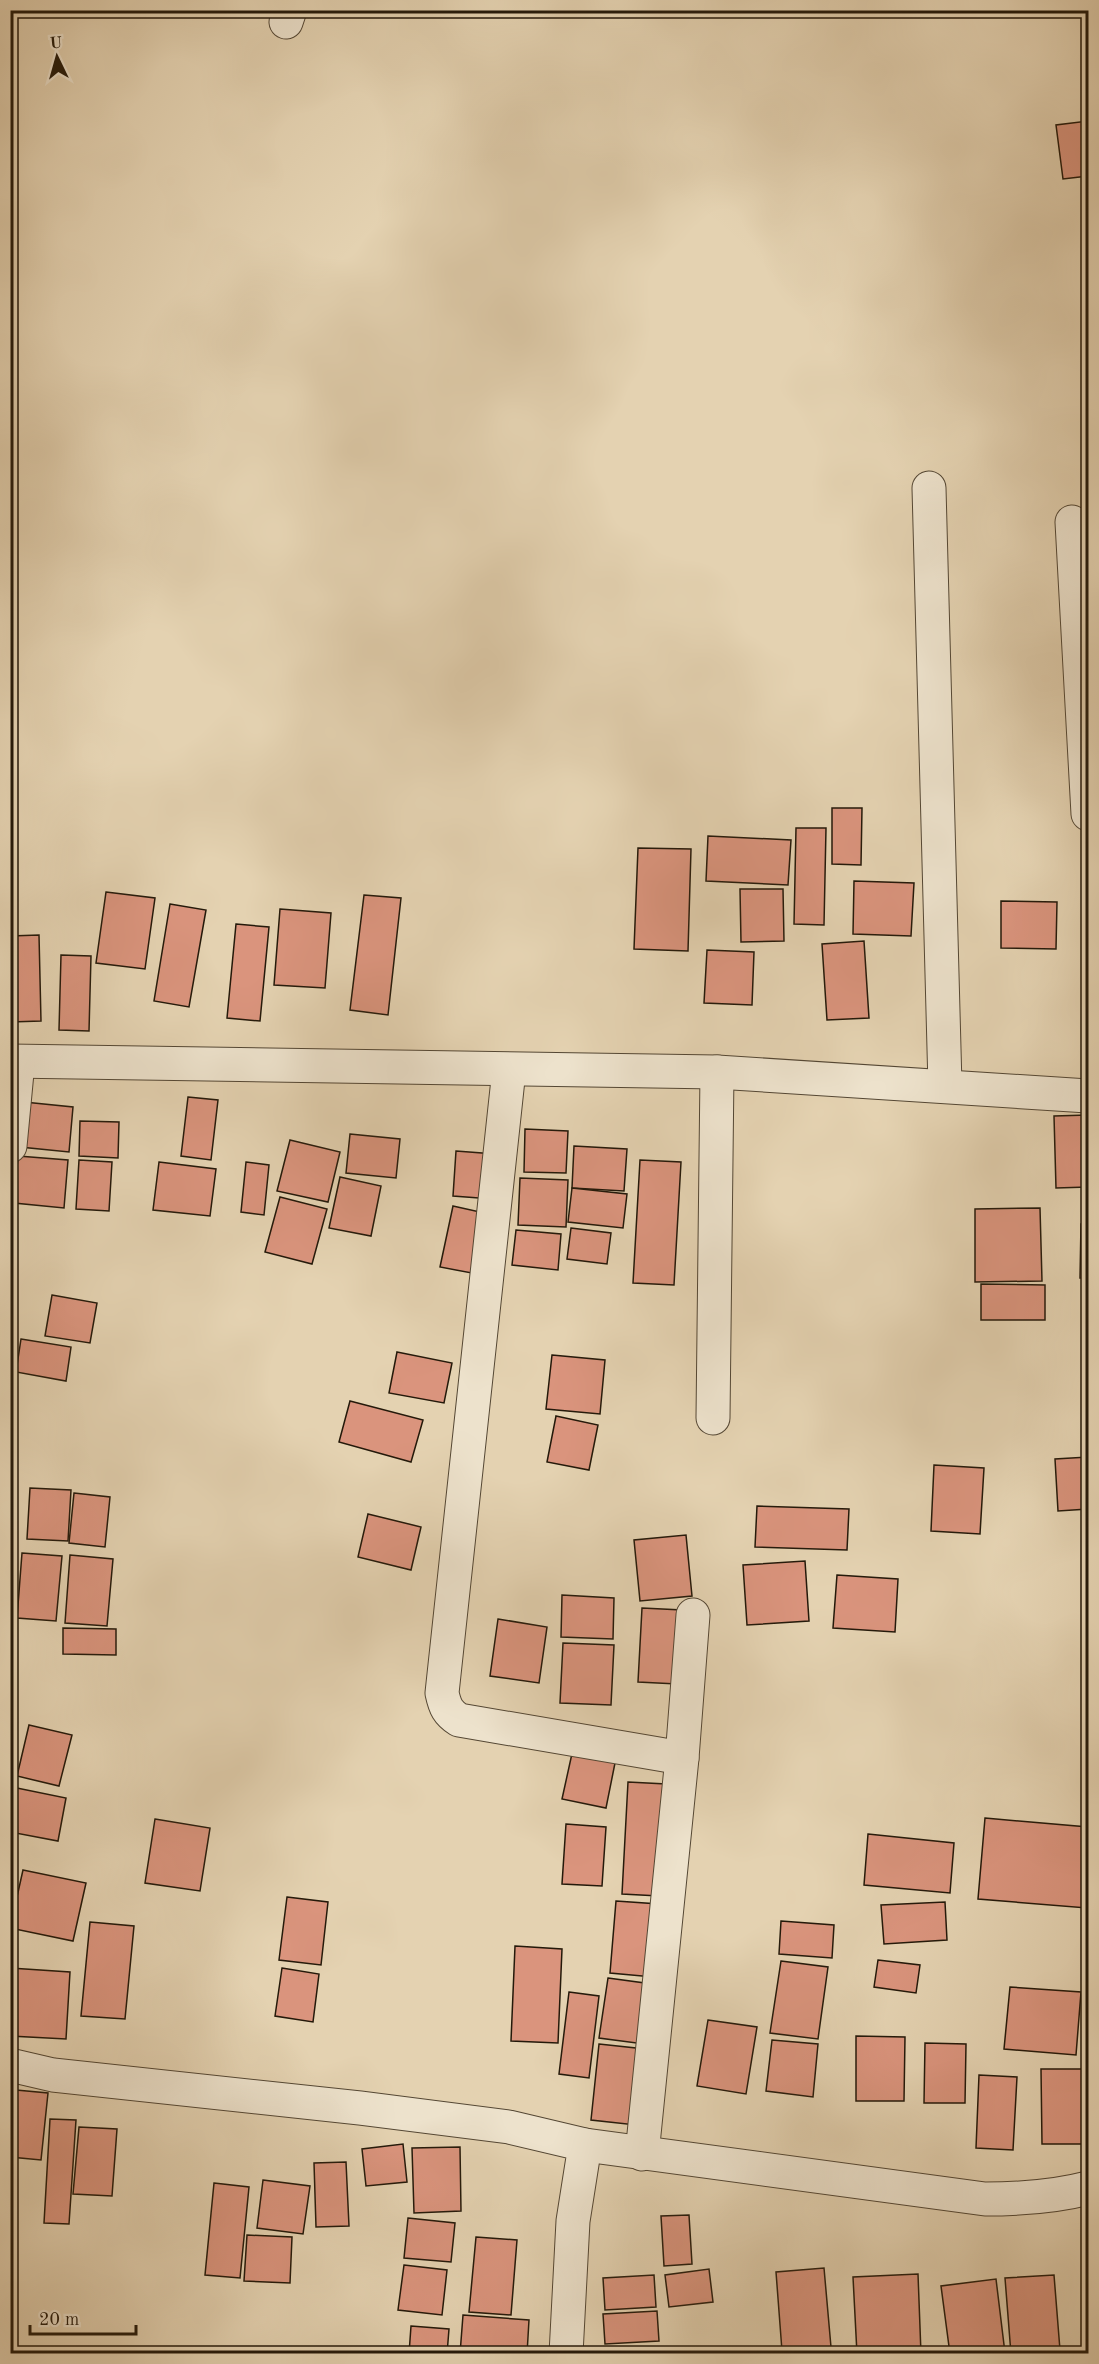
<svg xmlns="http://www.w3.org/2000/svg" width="1099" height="2364" viewBox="0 0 1099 2364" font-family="'Old Standard TT',serif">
<rect width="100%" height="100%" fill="#e4d2b1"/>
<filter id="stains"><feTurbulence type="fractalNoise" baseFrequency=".00333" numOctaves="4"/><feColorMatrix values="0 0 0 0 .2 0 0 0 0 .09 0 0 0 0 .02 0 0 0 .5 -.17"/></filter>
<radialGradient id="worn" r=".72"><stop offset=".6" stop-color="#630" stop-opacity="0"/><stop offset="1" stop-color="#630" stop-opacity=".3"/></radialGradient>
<g fill="#da947d" stroke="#24190a" stroke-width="1.5">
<polygon points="1088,121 1088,176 1063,179 1056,125"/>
<polygon points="832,808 862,808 861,865 832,864"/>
<polygon points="796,828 826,828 824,925 794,924"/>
<polygon points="708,836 791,840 788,885 706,881"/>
<polygon points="638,848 691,849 688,951 634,949"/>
<polygon points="854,881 914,883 911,936 853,934"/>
<polygon points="740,889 783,889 784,941 741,942"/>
<polygon points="106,892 155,898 145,969 96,963"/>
<polygon points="364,895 401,898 388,1015 350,1010"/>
<polygon points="1001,901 1057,902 1056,949 1001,948"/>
<polygon points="170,904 206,910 189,1007 154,1001"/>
<polygon points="280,909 331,913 325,988 274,985"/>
<polygon points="236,924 269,927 260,1021 227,1018"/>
<polygon points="39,935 41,1021 10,1022 10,936"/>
<polygon points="864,941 869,1018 827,1020 822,944"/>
<polygon points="707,950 754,952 752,1005 704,1003"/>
<polygon points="61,955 91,956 89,1031 59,1030"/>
<polygon points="188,1097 218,1100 211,1160 181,1156"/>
<polygon points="24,1102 73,1107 69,1152 20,1147"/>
<polygon points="1088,1115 1088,1187 1056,1188 1054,1116"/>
<polygon points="80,1121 119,1122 118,1158 79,1156"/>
<polygon points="525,1129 568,1131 566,1173 524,1172"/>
<polygon points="350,1134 400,1139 396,1178 346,1173"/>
<polygon points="290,1140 340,1152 328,1202 277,1191"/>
<polygon points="574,1146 627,1149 624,1191 572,1188"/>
<polygon points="456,1151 495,1154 492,1199 453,1196"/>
<polygon points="18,1156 68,1160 64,1208 14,1203"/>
<polygon points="79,1160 112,1162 109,1211 76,1209"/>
<polygon points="640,1160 681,1162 674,1285 633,1283"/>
<polygon points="159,1162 216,1169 210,1216 153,1210"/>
<polygon points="246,1162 269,1165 264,1215 241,1212"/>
<polygon points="340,1177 381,1186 371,1236 329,1228"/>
<polygon points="520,1178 568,1180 566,1227 518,1225"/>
<polygon points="572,1188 627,1194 623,1228 568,1222"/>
<polygon points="280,1197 327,1209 312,1264 265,1252"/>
<polygon points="453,1206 489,1214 477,1274 440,1267"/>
<polygon points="1040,1208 1042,1281 975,1282 975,1209"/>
<polygon points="1081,1224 1088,1224 1088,1278 1080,1278"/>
<polygon points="571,1228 611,1233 607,1264 567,1259"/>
<polygon points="516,1230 561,1234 558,1270 512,1265"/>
<polygon points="981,1284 1045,1285 1045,1320 981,1320"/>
<polygon points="52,1295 97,1303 90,1343 45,1336"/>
<polygon points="21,1339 71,1347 66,1381 16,1372"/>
<polygon points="397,1352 452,1363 444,1403 389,1393"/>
<polygon points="552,1355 605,1360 600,1414 546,1409"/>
<polygon points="350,1401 423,1420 411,1462 339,1442"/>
<polygon points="556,1416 598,1425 589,1470 547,1462"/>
<polygon points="1088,1457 1088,1509 1058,1511 1055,1459"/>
<polygon points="934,1465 984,1468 980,1534 931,1531"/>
<polygon points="30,1488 71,1490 68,1541 27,1539"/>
<polygon points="74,1493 110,1497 105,1547 69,1543"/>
<polygon points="757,1506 849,1509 847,1550 755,1547"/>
<polygon points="368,1514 421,1527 411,1570 358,1557"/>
<polygon points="686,1535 692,1596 640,1601 634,1540"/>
<polygon points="22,1553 62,1556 56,1621 17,1618"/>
<polygon points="70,1555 113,1559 107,1626 65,1623"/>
<polygon points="805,1561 809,1621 747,1625 743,1565"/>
<polygon points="837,1575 898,1579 895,1632 833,1628"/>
<polygon points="562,1595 614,1598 613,1639 561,1637"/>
<polygon points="642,1608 682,1610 677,1684 638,1682"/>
<polygon points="498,1619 547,1627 539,1683 490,1676"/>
<polygon points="63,1628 116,1629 116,1655 63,1654"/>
<polygon points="563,1643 614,1645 611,1705 560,1703"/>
<polygon points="29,1725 72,1735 59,1786 17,1776"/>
<polygon points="573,1749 616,1758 606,1808 562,1799"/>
<polygon points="628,1782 666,1784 659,1896 622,1894"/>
<polygon points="12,1787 66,1798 58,1841 10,1832"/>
<polygon points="985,1818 1088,1827 1087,1908 978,1899"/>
<polygon points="155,1819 210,1828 200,1891 145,1883"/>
<polygon points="566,1824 606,1827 602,1886 562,1884"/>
<polygon points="868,1834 954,1843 950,1893 864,1885"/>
<polygon points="23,1870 86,1883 73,1941 10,1928"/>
<polygon points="287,1897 328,1902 321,1965 279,1960"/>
<polygon points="616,1901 659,1904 653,1977 610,1973"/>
<polygon points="945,1902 947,1940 884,1944 881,1905"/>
<polygon points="781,1921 834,1925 832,1958 779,1954"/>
<polygon points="90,1922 134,1926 125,2019 81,2016"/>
<polygon points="515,1946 562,1949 558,2043 511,2041"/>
<polygon points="878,1960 920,1965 916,1993 874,1987"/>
<polygon points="781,1961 828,1967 818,2039 770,2033"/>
<polygon points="10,1968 70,1972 66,2039 10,2036"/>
<polygon points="282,1968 319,1974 313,2022 275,2016"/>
<polygon points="608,1978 652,1984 644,2044 599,2038"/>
<polygon points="1010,1987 1081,1992 1076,2055 1004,2049"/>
<polygon points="569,1992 599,1996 589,2078 559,2074"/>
<polygon points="708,2020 757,2027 746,2094 697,2086"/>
<polygon points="856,2036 905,2037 904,2101 856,2101"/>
<polygon points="772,2040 818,2044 813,2097 766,2091"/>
<polygon points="925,2043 966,2044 965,2103 924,2103"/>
<polygon points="599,2044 645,2049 636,2125 591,2120"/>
<polygon points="1041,2069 1083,2069 1083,2144 1042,2144"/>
<polygon points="979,2075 1017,2077 1013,2150 976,2148"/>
<polygon points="16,2090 48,2093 41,2160 10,2157"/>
<polygon points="50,2119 76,2120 69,2224 44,2223"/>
<polygon points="79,2127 117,2129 112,2196 73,2194"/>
<polygon points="403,2144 407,2182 366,2186 362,2149"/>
<polygon points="460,2147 461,2211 414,2213 412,2148"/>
<polygon points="346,2162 349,2226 316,2227 314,2163"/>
<polygon points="263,2180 310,2186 303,2234 257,2228"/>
<polygon points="214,2183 249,2187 240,2278 205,2275"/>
<polygon points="689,2215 692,2264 664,2266 661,2216"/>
<polygon points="408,2218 455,2223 451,2262 404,2258"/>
<polygon points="247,2235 292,2237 290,2283 244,2281"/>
<polygon points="476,2237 517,2240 511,2315 469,2312"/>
<polygon points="404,2265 447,2270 442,2315 398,2310"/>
<polygon points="824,2268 831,2347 782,2351 776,2272"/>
<polygon points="709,2269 713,2302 669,2307 665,2275"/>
<polygon points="918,2274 921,2354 857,2354 853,2277"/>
<polygon points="654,2275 656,2307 605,2310 603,2278"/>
<polygon points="1054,2275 1060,2350 1011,2354 1005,2278"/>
<polygon points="996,2279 1005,2353 950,2354 941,2286"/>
<polygon points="657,2311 659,2341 605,2344 603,2314"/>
<polygon points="463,2315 529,2320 527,2354 460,2354"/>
<polygon points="411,2326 449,2329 447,2354 409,2354"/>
<polygon points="659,2348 660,2354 603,2354 603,2350"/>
</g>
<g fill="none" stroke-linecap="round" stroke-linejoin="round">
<defs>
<g id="street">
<polyline points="286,22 290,10"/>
<polyline points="929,488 945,1086"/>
<polyline points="1072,522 1088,814"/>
<polyline points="10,1061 717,1072 1088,1096"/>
<path d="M509,1070L442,1693C445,1707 448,1713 459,1720L682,1758L693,1615"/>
<polyline points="10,1146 18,1062"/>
<polyline points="713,1418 717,1072"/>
<polyline points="10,2065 53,2075 360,2108 509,2127 585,2145 573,2221 566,2354"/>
<path d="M585,2145L985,2199C1021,2199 1054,2197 1088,2188"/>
<polyline points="642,2154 682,1758"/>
</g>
</defs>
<use href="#street" stroke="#544734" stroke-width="35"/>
<use href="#street" stroke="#ede2cc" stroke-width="33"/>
</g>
<rect width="1099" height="2364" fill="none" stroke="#e4d2b1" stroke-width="36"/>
<rect x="12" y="12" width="1075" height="2340" fill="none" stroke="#24190a" stroke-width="3"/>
<rect x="18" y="18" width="1063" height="2328" fill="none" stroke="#24190a" stroke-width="1.5"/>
<g transform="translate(57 57) rotate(355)" stroke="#ede2cc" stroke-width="4.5" paint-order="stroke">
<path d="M0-4.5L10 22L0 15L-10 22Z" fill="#24190a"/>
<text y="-9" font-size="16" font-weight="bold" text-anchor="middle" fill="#24190a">U</text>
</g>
<path d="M30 2325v9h106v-9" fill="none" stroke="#24190a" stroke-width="3"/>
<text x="39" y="2325" font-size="18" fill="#24190a" stroke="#ede2cc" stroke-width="4.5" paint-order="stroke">20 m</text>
<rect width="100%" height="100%" filter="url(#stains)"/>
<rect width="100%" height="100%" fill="url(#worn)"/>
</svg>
